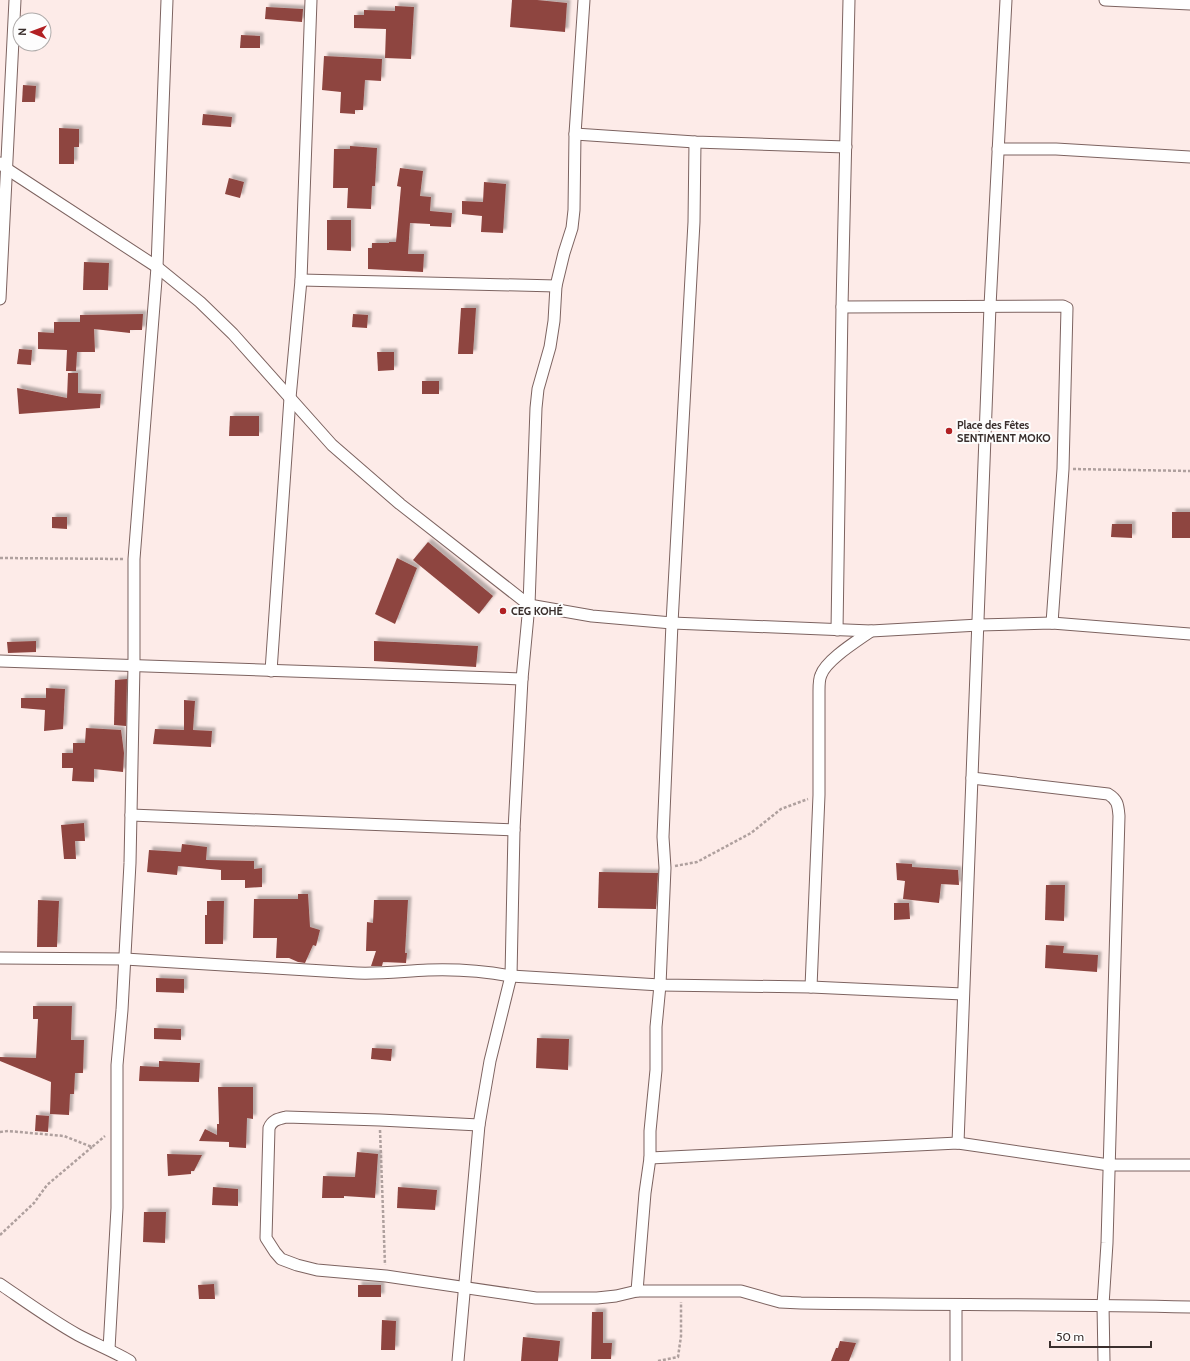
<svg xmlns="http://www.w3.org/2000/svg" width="1190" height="1361" viewBox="0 0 1190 1361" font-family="Cabin,sans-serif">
<defs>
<filter id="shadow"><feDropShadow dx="3.5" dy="-3.5" stdDeviation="1" flood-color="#0004"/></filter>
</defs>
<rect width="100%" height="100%" fill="#fdebe8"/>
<g fill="#8e443f" filter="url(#shadow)">
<polygon points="512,0 537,0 567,3 565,32 510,27"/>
<polygon points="395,6 414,7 411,59 385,58 386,29 354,28 354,15 364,15 364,10 395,11"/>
<polygon points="266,7 303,9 302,22 265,19"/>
<polygon points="241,35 260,36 260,48 240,48"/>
<polygon points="324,56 382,59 381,81 365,80 363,110 355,110 355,114 340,113 341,92 322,90"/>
<polygon points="23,85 36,86 35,102 22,102"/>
<polygon points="203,114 232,117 231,127 202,125"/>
<polygon points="59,128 79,129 79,147 74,147 74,164 59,164"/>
<polygon points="350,146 377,148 375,186 372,186 371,209 347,208 348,188 333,188 334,149 350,149"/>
<polygon points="400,168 423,171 420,196 431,197 430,211 452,213 451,227 430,226 430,224 410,223 408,254 424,254 423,272 368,269 368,248 372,248 372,243 389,243 389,242 396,242 401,187 397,186"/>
<polygon points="229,178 244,182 240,198 225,194"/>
<polygon points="484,182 506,184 503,233 481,232 482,216 462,214 462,201 483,202"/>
<polygon points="327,220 351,220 351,251 327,250"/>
<polygon points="84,262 109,263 108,290 83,290"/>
<polygon points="461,308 476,308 473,354 458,354"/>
<polygon points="143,314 142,330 130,330 130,333 94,329 95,352 77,352 76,371 66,371 67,350 38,349 38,332 54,333 54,322 80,322 80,315"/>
<polygon points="353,314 368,315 367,328 352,327"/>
<polygon points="19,349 32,350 31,365 17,364"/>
<polygon points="377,352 394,352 394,370 378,371"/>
<polygon points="68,373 78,373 78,393 101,394 100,408 19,414 17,388 67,398"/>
<rect x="422" y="381" width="17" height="13"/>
<polygon points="230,416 259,416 259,436 229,436"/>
<rect x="1172" y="512" width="18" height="26"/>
<polygon points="52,517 67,517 67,529 52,528"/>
<polygon points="1112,524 1132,524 1132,538 1111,537"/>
<polygon points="428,542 493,596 479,614 413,560"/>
<polygon points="397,558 417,568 395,624 375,614"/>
<polygon points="36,641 36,652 8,653 7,642"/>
<polygon points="374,641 478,646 476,667 374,661"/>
<polygon points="127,679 126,726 114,725 115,680"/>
<polygon points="46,688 65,689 63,729 44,731 45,710 21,708 21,698 46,698"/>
<polygon points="184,700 195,701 193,730 212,731 211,747 153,744 155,729 184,730"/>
<polygon points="86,728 121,730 124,753 123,772 94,769 94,782 72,781 73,768 62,768 62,753 73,753 73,743 85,743"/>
<polygon points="84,823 85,841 75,841 76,859 64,859 61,825"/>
<polygon points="182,844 207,847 206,860 254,861 254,869 262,868 262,887 245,888 245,880 221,880 221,870 178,866 177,875 147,872 149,850 181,852"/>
<polygon points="896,863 912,864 912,867 958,870 959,885 941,884 939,903 903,899 905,881 897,880"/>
<polygon points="599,872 658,873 656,909 598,908"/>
<polygon points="1046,885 1065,885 1064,921 1045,920"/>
<polygon points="298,894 308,894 310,927 320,930 316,946 313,945 305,963 298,962 289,958 276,958 277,938 253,938 254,899 298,899"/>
<polygon points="38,900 59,901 57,947 37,947"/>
<polygon points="374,900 408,900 405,953 407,953 406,963 383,962 382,966 371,966 376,951 366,951 367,922 373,923"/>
<polygon points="207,901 224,901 223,944 205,944 205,915 207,915"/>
<polygon points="894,903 909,903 910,919 894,920"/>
<polygon points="1046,945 1064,946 1063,953 1098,955 1097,972 1045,968"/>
<polygon points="156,978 184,979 184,993 156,992"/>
<polygon points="33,1006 72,1006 71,1040 84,1040 83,1073 75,1073 74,1094 70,1094 69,1115 50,1114 51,1082 0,1061 0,1057 36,1058 38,1019 33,1019"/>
<polygon points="154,1028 181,1029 181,1040 154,1039"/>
<polygon points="537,1038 569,1039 568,1070 536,1068"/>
<polygon points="372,1048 392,1049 391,1061 371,1059"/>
<polygon points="159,1061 200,1063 199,1082 139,1081 140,1066 159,1067"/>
<polygon points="218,1087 253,1087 253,1119 247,1118 246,1148 229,1147 229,1142 199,1141 205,1129 217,1135 217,1124 219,1124"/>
<polygon points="36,1115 49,1116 48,1132 35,1131"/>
<polygon points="357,1152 378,1154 375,1198 344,1196 344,1198 322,1198 323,1176 355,1177"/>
<polygon points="167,1154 202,1155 194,1171 191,1171 191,1174 168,1176"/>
<polygon points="213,1187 238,1189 238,1206 212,1205"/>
<polygon points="398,1187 437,1190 435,1210 397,1208"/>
<polygon points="144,1212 166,1212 165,1243 143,1242"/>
<polygon points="214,1284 215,1299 199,1299 198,1285"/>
<rect x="358" y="1285" width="23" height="12"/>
<polygon points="592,1312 603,1312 603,1343 612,1343 611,1359 591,1359"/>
<polygon points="382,1320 396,1321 395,1350 381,1350"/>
<polygon points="523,1337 560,1341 558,1361 521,1361"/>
<polygon points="840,1341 856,1343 849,1361 831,1361 836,1348 838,1348"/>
</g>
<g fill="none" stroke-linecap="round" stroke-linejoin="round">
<defs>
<g id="minor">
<polyline points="1105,0 1190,4"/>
<polyline points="575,134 695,142 846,147"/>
<polyline points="998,149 1056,149 1190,157"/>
<polyline points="0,163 7,169 157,267 200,302 233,334 332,445 400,504 529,605 592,616 672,623 871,631 979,625 1052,623 1190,634"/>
<polyline points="301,280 556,286"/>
<polyline points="0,299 15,0"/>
<polyline points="842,307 1063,306 1067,308 1063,469 1052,623"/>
<polyline points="837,630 842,307 849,0"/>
<path d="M0,661C174,666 348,674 522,679"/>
<polyline points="271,671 290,398 301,280 311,0"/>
<path d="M972,778L1108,794C1118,800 1118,805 1119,816L1107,1243L1103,1305L1104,1361"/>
<polyline points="131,815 514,830"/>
<path d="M0,958L125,959L357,973C381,974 404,971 428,970C455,969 484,971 511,976L660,985L811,987L963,994"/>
<path d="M811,987L819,795V691C819,686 819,679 821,675C826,660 857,641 871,631"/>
<path d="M479,1125L380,1120L286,1117C278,1119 272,1120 269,1128L266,1238L275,1252L281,1259L297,1265L317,1270L386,1276L536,1298H597L616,1296L637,1291H741L780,1302L801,1303C931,1305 1061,1304 1190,1307"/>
<polyline points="958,1143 990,306 1006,0"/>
<polyline points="650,1158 958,1143 1109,1165 1190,1165"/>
<path d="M0,1284C25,1301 51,1320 78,1335C95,1344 113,1351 130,1361"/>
<polyline points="637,1291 645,1193 650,1158 650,1131 656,1070 656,1027 660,985 665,868 663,837 672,623 694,222 695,142"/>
<polyline points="109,1349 117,1208 117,1065 122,1010 130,863 134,665 134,559 157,267 167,0"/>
<polyline points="458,1361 479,1125 490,1061 511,976 514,830 522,679 529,605 536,408 538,389 550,347 554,321 556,286 564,253 572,228 574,210 575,134 584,0"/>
<polyline points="956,1361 956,1305"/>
</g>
</defs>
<use href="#minor" stroke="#7d6360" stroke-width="13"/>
<g stroke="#afa09e" stroke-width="2.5" stroke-dasharray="3 2" stroke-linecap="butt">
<polyline points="1073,469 1190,471"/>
<polyline points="0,558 123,559"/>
<polyline points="675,866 697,862 751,833 781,809 808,799"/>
<polyline points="380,1130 385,1265"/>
<polyline points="0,1132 8,1131 64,1136 92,1147 105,1136"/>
<polyline points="0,1235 34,1203 47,1185 92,1147"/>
<polyline points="658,1361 678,1357 681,1336 681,1302"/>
</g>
<use href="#minor" stroke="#fff" stroke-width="11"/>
</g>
<g fill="#b12023" stroke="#fdfdfd" stroke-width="1.5">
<circle cx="949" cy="431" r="4"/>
<circle cx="503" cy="611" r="4"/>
</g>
<g text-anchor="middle" stroke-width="4" stroke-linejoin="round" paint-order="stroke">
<g font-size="11" font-weight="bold" fill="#3a2f2d" stroke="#fdfdfd" text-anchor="start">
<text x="957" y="429">Place des Fêtes<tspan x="957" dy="13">SENTIMENT MOKO</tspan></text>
<text x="511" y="615">CEG KOHÉ</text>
</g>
</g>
<g transform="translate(32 32) rotate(271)"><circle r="19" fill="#fdfdfd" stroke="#afabaa"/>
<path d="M0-3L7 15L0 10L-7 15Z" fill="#b12023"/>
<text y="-6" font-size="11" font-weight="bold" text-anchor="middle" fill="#3a2f2d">N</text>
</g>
<path d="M1050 1341v6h101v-6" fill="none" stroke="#3a2f2d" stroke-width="2"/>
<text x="1056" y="1341" font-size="12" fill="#3a2f2d" stroke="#fdfdfd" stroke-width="3" paint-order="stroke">50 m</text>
</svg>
